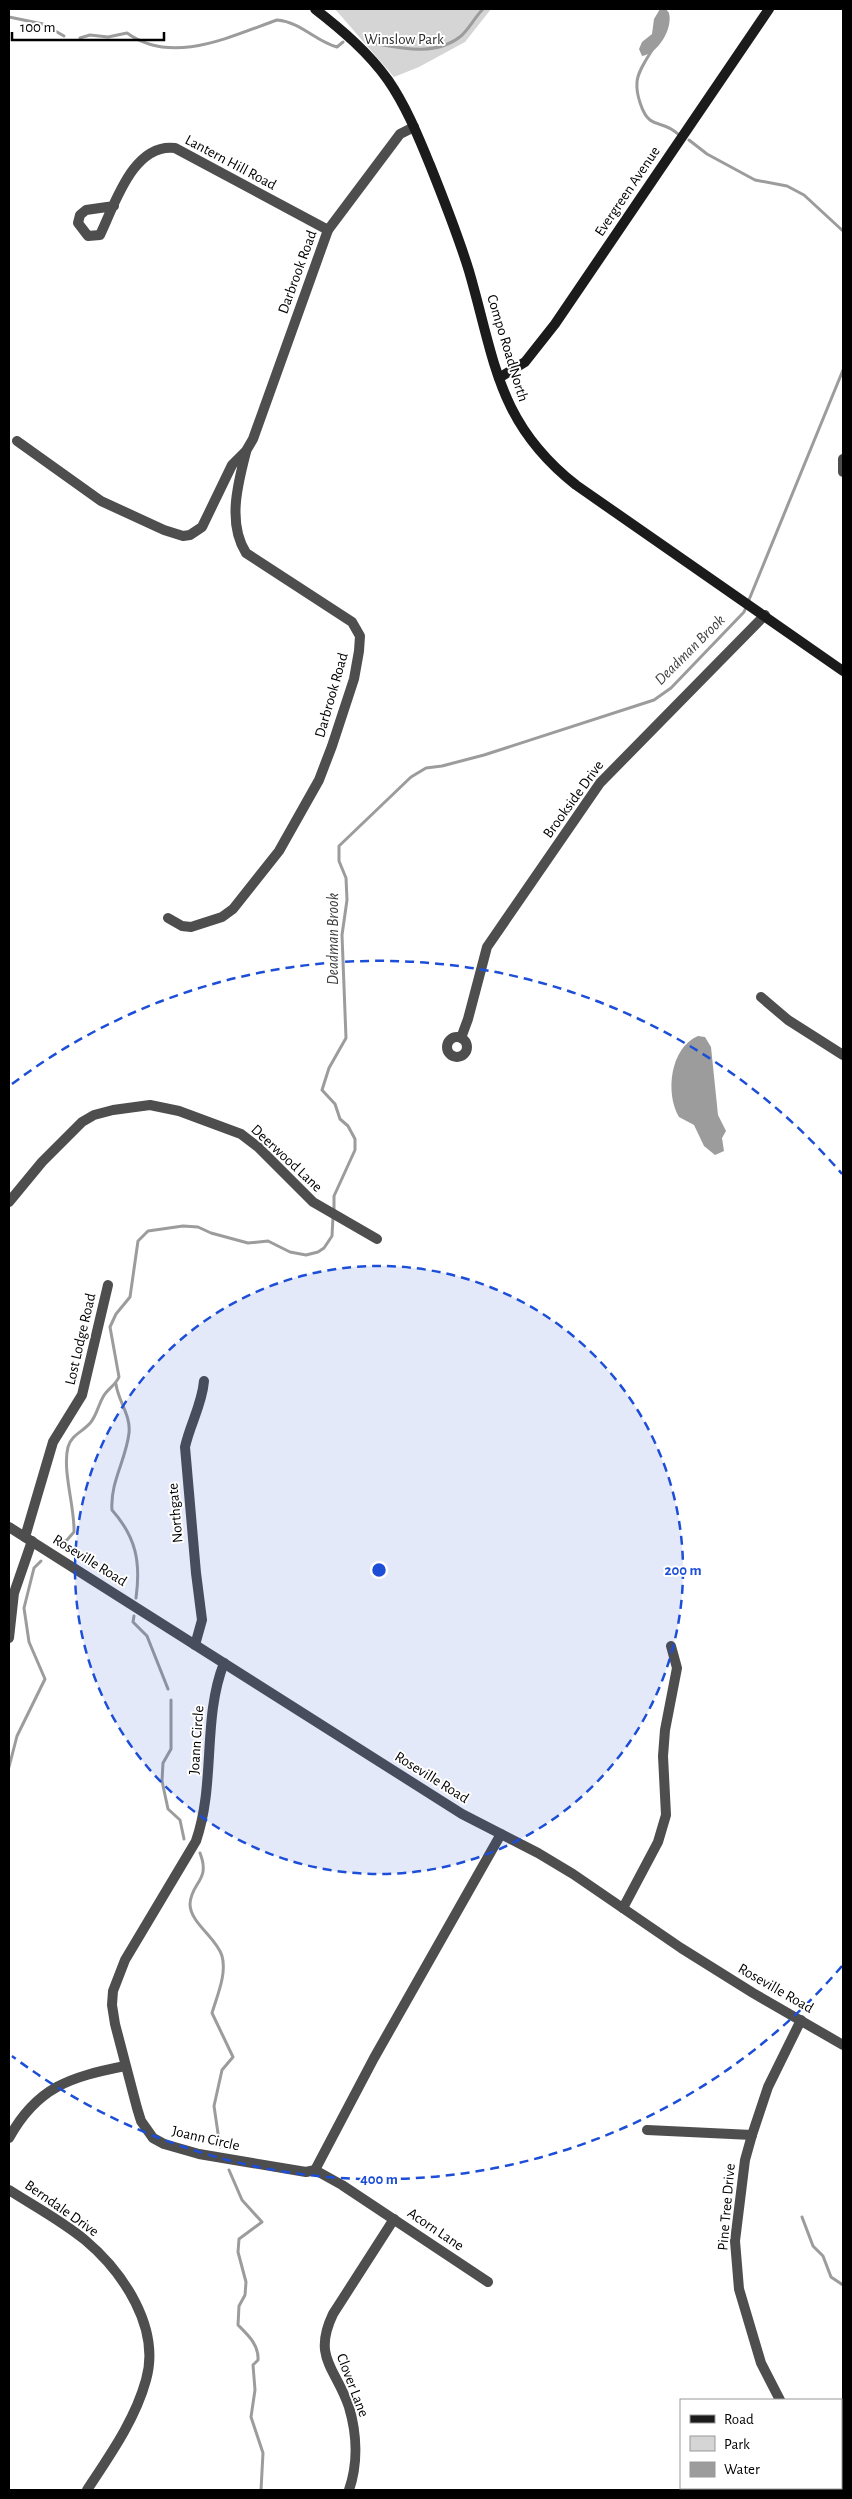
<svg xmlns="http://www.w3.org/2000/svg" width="852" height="2499" viewBox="0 0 852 2499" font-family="'Alegreya Sans',sans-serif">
<rect width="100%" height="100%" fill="#fff"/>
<polygon fill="#d5d5d5" points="335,9 491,9 465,42 419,67 394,77"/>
<g fill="#9c9c9c">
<path d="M660,9H666L669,13C673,28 659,53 642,56L639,49L642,42L652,34L654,19Z"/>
<path d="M698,1036L705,1037L711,1047L718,1115L726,1131L722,1138L724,1151L715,1155L704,1146L694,1125L679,1117C665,1093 670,1048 698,1036Z"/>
</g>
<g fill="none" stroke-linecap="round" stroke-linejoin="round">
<g stroke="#9c9c9c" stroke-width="3">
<polyline points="9,17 43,24 64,36"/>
<path d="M80,38L90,35L108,37L127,33C173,66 231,36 277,20C301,22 315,41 337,47L343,42"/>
<path d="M367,42C397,47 434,58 461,36C469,29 475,17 483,9"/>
<path d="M654,47C648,57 637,72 637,83C636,93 642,114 650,120C658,126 666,123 678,134"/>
<polyline points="689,140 707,154 755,180 787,186 804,195 843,231"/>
<polyline points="334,1211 334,1196 355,1150 355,1139 348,1126 340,1119 335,1104 322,1090 329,1068 346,1038 342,935 347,900 346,878 339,861 339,846 411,777 426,768 442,766 484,755 654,700 671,688 744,612 843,370"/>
<path d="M116,1384C118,1401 131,1415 129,1433C126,1460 110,1482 112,1510C136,1537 141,1562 136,1598"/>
<path d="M58,1544L67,1540L74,1532C75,1508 62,1470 68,1447C72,1434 83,1432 91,1422C97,1414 98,1406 103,1397C107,1389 115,1386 119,1377L110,1327L116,1314L130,1297L138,1241L148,1231L183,1226L198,1227L211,1233L248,1243L268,1241L290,1252L306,1255L318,1252L324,1248L332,1236L333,1217"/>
<polyline points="134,1616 133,1622 147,1636 168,1689"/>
<polyline points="171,1700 171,1749 163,1763 162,1781 168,1809 180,1820 184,1839"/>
<polyline points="9,1767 17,1736 45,1679 29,1642 24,1608 34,1568 41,1561"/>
<path d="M200,1853C211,1881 191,1882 190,1904C190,1923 217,1938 222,1956C227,1974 217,1996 212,2013L233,2057L222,2070L214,2106L220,2147"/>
<path d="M229,2170L242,2200L262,2222L239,2239L238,2252L246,2282L245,2295L239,2306L238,2325C248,2335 259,2345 258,2360L253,2365L255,2390L251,2417L263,2453L261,2490"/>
<polyline points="802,2217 813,2246 823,2256 831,2277 843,2285"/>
</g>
<g stroke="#4e4e4e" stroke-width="10">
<path d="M114,206L86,210L80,215L78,223L88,236L100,235C115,204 133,143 175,148L328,230"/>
<polyline points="17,441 101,501 164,530 183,536 190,535 202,527 232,465 246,451 253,439 328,230 400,134 414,127"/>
<polyline points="843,459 843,472"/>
<path d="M168,918L182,926L191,927L222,917L233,909L279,851L319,780L332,746L354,679L359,651L360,636L352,622L246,553C227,523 238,483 246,452"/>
<polyline points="761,997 788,1020 843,1055"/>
<circle cx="457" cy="1047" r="10"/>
<polyline points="461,1038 468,1019 487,947 600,783 765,615"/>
<polyline points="9,1202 42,1162 82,1122 94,1115 113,1110 150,1105 179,1111 241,1134 258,1147 313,1202 377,1239"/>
<polyline points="25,1537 53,1442 82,1395 108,1285"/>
<polyline points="9,1638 14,1593 32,1541"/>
<path d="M195,1645L202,1620L196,1573L185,1447C190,1424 202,1405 204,1381"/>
<path d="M224,1663C202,1719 216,1783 196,1841L125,1960L113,1991L112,2005L115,2024L137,2108L141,2121L153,2138L164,2144L199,2154L306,2172L315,2170L374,2058L501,1834"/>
<polyline points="623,1908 658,1842 666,1815 663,1756 665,1730 677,1668 671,1646"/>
<polyline points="647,2130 752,2135"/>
<path d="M9,2138C37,2087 70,2077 125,2066"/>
<polyline points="315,2170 342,2185 488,2282"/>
<path d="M9,2190C34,2206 62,2221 85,2240C123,2272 161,2328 146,2380C135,2420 110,2455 87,2490"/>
<polyline points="780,2400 761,2363 739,2289 735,2241 745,2160 752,2135 768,2087 801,2020"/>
<polyline points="841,2480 843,2483"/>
<path d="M349,2490C358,2464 357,2434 349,2407C336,2368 312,2358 333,2314L394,2219"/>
</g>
<polyline stroke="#4e4e4e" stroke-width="10" points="9,1527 462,1814 538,1853 573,1874 681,1948 753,1993 843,2045"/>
<g stroke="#1b1b1b" stroke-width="10">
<path d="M315,9C342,30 368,52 388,80C406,106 418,136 430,165C444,200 458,235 469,271C495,360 497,423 576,485L843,671"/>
<polyline points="499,378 525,362 555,324 769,9"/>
</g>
</g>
<circle cx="379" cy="1570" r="304" fill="#1d4ed8" fill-opacity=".12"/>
<g fill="none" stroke="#1d4ed8" stroke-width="2.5" stroke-dasharray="9 6">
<circle cx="379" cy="1570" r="304"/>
<path d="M842 1966A609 609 0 0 1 12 2056M12 1084A609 609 0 0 1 842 1174"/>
</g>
<g text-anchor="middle" stroke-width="4" stroke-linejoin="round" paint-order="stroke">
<g font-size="15" fill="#2c2c2c" stroke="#fff">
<text x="404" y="44">Winslow Park</text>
</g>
<g font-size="15" fill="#000" stroke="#fff">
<text transform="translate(231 162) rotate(28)" y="5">Lantern Hill Road</text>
<text transform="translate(627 191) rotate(-56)" y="5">Evergreen Avenue</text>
<text transform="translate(297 272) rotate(-70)" y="5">Darbrook Road</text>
<text transform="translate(508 348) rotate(73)" y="5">Compo Road North</text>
<text transform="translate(331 695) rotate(-74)" y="5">Darbrook Road</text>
<text transform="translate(573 799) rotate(-54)" y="5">Brookside Drive</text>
<text transform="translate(287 1158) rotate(43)" y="5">Deerwood Lane</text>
<text transform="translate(80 1339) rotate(-77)" y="5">Lost Lodge Road</text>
<text transform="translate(175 1513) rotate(-95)" y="5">Northgate</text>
<text transform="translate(90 1560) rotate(32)" y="5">Roseville Road</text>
<text transform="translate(196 1740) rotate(-86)" y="5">Joann Circle</text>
<text transform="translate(432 1777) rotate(32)" y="5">Roseville Road</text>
<text transform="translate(776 1988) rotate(30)" y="5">Roseville Road</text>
<text transform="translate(206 2138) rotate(13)" y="5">Joann Circle</text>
<text transform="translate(726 2207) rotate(-85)" y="5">Pine Tree Drive</text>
<text transform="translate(62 2208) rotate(35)" y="5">Berndale Drive</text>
<text transform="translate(436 2229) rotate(34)" y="5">Acorn Lane</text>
<text transform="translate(353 2385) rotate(69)" y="5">Clover Lane</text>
</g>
<g font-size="16" font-style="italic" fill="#3d3d3d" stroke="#fff">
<text transform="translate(689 649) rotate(-45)" y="6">Deadman Brook</text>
<text transform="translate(332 939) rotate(-90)" y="6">Deadman Brook</text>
</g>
</g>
<circle cx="379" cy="1570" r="8" fill="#1d4ed8" stroke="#fff" stroke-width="2.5"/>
<g font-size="15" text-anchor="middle" font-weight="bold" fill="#1d4ed8" stroke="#fff" stroke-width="4" stroke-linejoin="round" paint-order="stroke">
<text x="683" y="1575">200 m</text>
<text x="379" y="2184">400 m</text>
</g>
<rect width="852" height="2499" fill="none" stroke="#000000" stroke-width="20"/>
<rect x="680" y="2399" width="162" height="90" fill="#ffffff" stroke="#999999"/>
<rect x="690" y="2415" width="25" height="8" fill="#1b1b1b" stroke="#999999"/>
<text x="724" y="2424" font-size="15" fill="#000000">Road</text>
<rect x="690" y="2436" width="25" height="15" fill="#d5d5d5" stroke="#999999"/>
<text x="724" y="2449" font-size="15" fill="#000000">Park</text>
<rect x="690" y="2462" width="25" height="15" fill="#9c9c9c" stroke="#999999"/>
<text x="724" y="2474" font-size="15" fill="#000000">Water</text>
<path d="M12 32v8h152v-8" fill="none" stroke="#000000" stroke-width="2.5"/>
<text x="20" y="32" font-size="15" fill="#000000" stroke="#ffffff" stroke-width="4" paint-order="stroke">100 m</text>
</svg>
